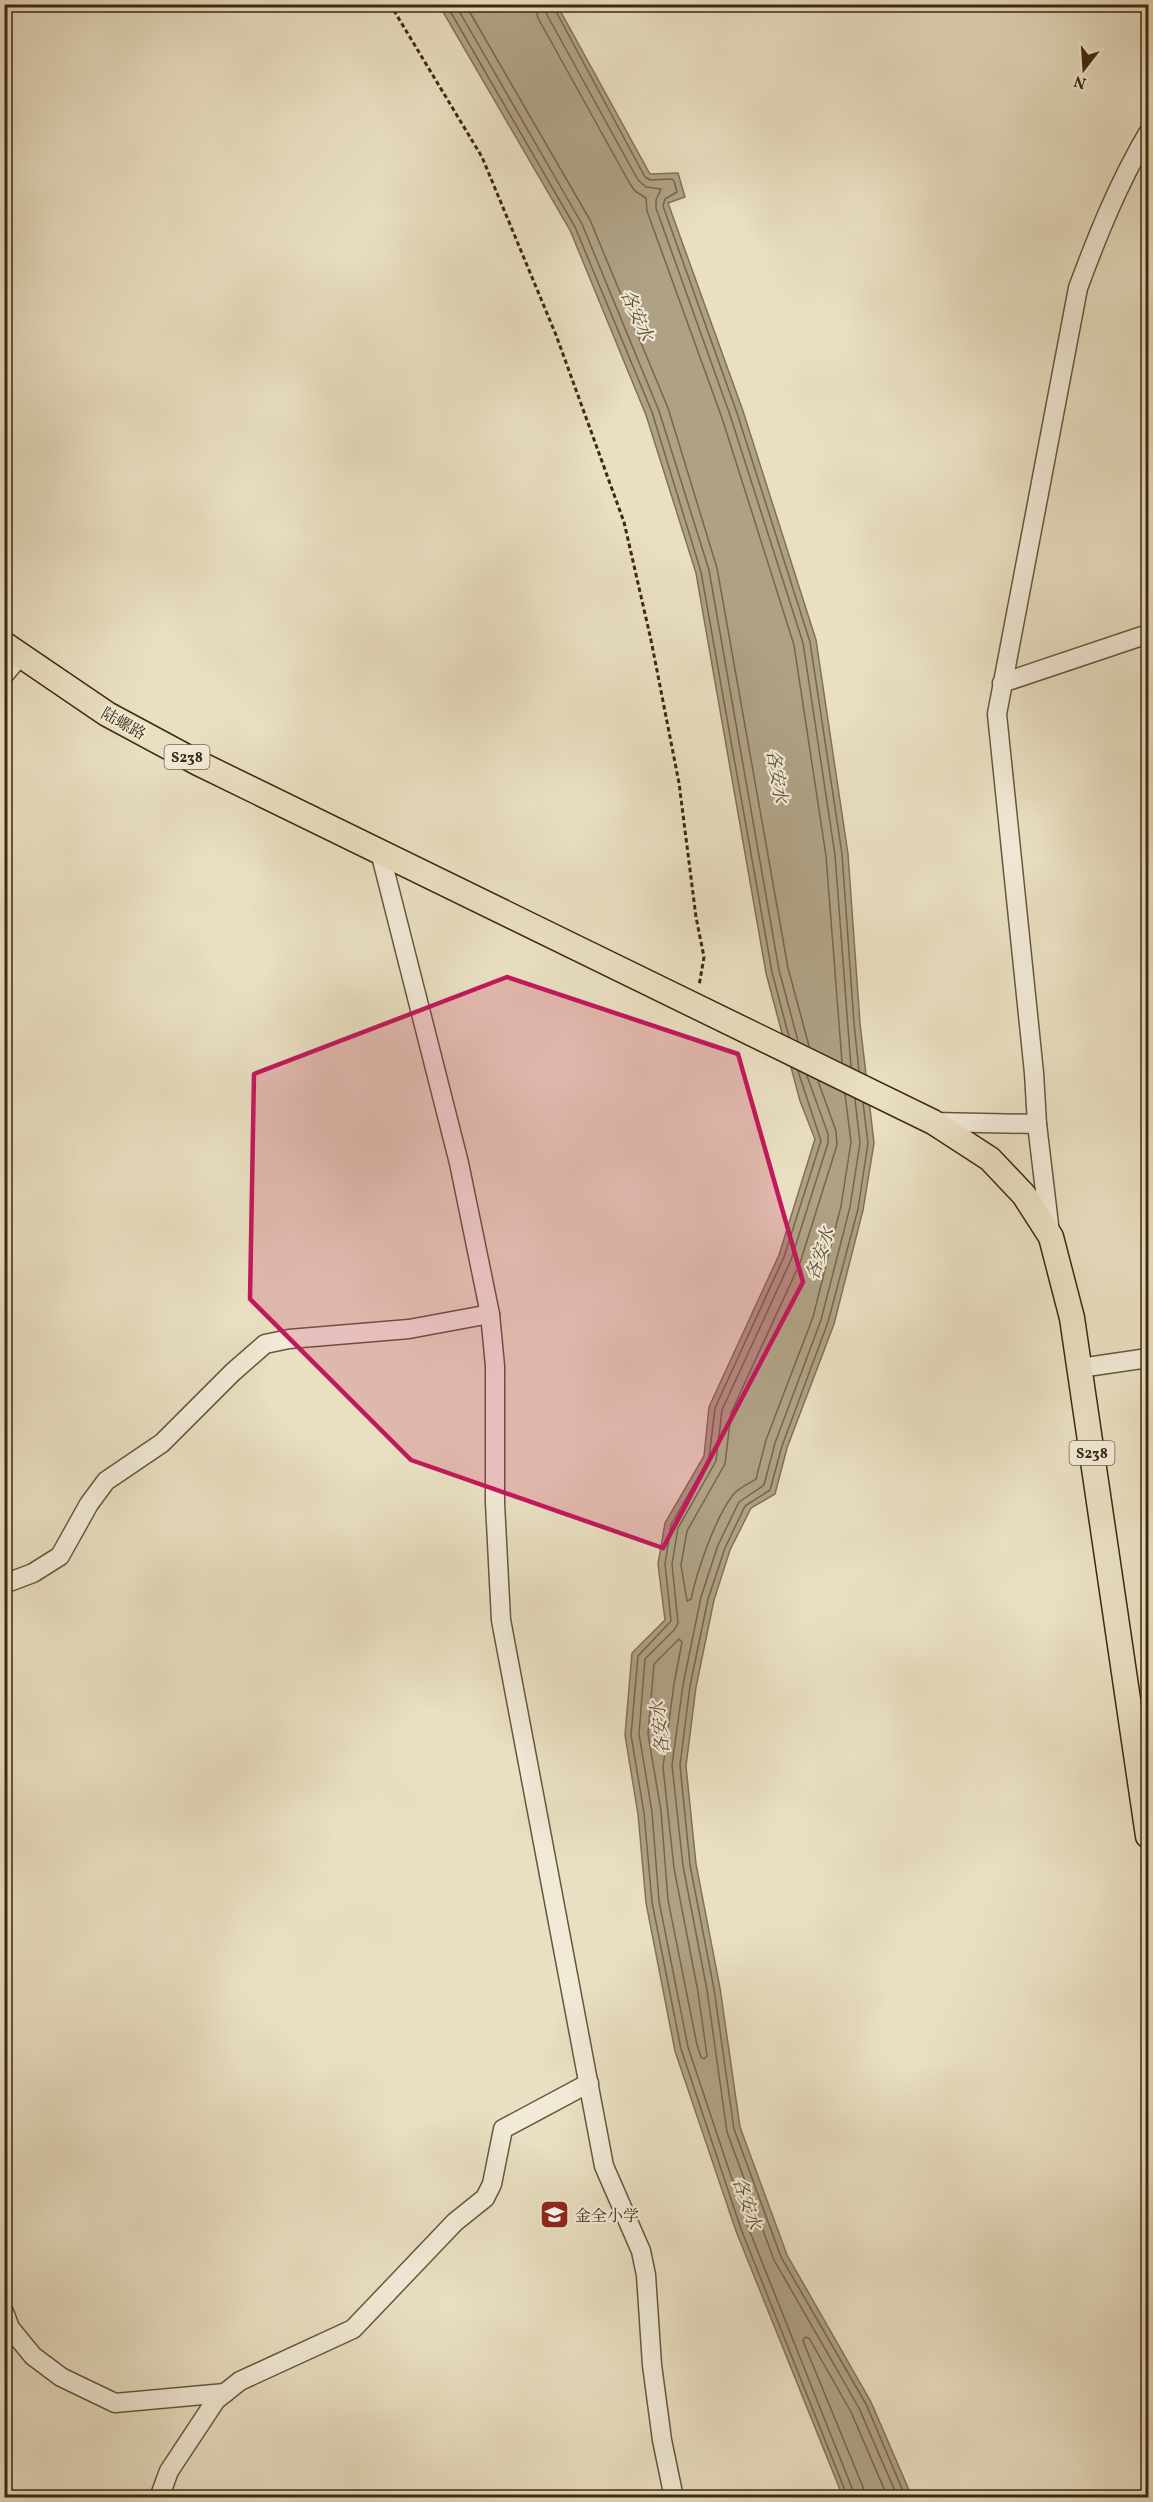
<svg xmlns="http://www.w3.org/2000/svg" width="1153" height="2502" viewBox="0 0 1153 2502" font-family="Vollkorn,'Noto Serif SC',serif">
<rect width="100%" height="100%" fill="#e9dfc2"/>
<filter id="stains"><feTurbulence type="fractalNoise" baseFrequency=".00333" numOctaves="4"/><feColorMatrix values="0 0 0 0 .2 0 0 0 0 .09 0 0 0 0 .02 0 0 0 .5 -.17"/></filter>
<radialGradient id="worn" r=".72"><stop offset=".6" stop-color="#630" stop-opacity="0"/><stop offset="1" stop-color="#630" stop-opacity=".3"/></radialGradient>
<polygon fill="#afa185" stroke="#817156" stroke-width="1.5" points="439,5 557,5 650,174 678,173 685,197 668,203 743,411 816,640 848,854 860,1023 874,1143 863,1210 834,1324 787,1448 775,1494 751,1508 730,1550 714,1600 696,1687 686,1766 696,1864 720,1988 740,2127 787,2255 871,2402 912,2497 843,2497 736,2231 675,2051 646,1903 638,1814 625,1735 632,1653 665,1620 658,1564 665,1523 704,1456 709,1407 779,1255 815,1139 800,1101 766,973 696,573 646,415 570,230"/>
<g fill="none" stroke-linecap="round" stroke-linejoin="round">
<g stroke="#76654a" stroke-width="1.5">
<polyline points="446,4 575,227 652,412 701,572 772,972 789,1037"/>
<polyline points="455,4 582,224 659,411 709,570 779,970 798,1041"/>
<polyline points="465,4 590,220 668,408 717,568 788,968 809,1046"/>
<polyline points="535,4 538,18 630,184 635,191 646,198 647,211 722,418 794,645 826,856 842,1062"/>
<polyline points="544,4 546,13 638,180 646,187 661,189 656,200 656,208 730,415 803,643 835,855 851,1067"/>
<polyline points="552,4 645,177 650,180 672,179 674,181 677,192 665,199 663,206 737,413 810,642 842,854 854,1023 859,1071"/>
<polyline points="798,1071 821,1141 784,1257 715,1408 709,1458 671,1525 665,1564 671,1621 638,1656 631,1735 644,1813 652,1902 681,2049 741,2229 848,2498"/>
<polyline points="807,1076 828,1134 828,1143 791,1260 722,1410 716,1461 678,1528 672,1564 678,1623 675,1629 645,1659 639,1734 652,1812 659,1901 688,2047 748,2227 856,2498"/>
<path d="M818,1081L836,1131L837,1145L800,1263L731,1413L725,1464L687,1531L681,1565L687,1601L691,1599C697,1571 715,1518 733,1495C739,1487 749,1484 756,1479L766,1440L813,1317L841,1206L851,1142L845,1094"/>
<polyline points="855,1099 860,1143 850,1207 821,1320 775,1443 764,1485 739,1502 718,1545 701,1597 683,1685 672,1765 683,1866 707,1990 727,2132 774,2260 859,2408 898,2498"/>
<polyline points="863,1103 868,1143 858,1209 828,1322 782,1446 770,1490 745,1506 725,1548 708,1599 690,1686 680,1765 690,1865 714,1989 734,2129 781,2257 866,2404 906,2498"/>
<polygon points="679,1639 682,1642 674,1684 663,1767 674,1868 698,1992 707,2056 704,2059 701,2057 697,2045 668,1900 661,1811 648,1734 654,1664"/>
<polyline points="865,2498 863,2487 803,2341 805,2337 809,2338 851,2412 888,2498"/>
</g>
<defs>
<g id="minor">
<polyline points="4,675 20,656"/>
<polyline points="1002,683 1148,634"/>
<polyline points="380,852 459,1163 490,1314 495,1366 495,1503 501,1620 604,2166 641,2251 646,2275 652,2365 662,2440 674,2498"/>
<polyline points="933,1122 1037,1124"/>
<path d="M1050,1233L1037,1124L1034,1073L997,714L1078,288C1098,234 1119,182 1148,133"/>
<polyline points="1080,1368 1148,1358"/>
<polyline points="4,1584 33,1573 60,1556 89,1504 106,1481 162,1443 233,1372 265,1344 289,1339 409,1329 490,1314"/>
<polyline points="4,2312 10,2328 33,2356 61,2377 115,2403 225,2393"/>
<polyline points="159,2498 169,2471 216,2400 240,2381 353,2329 455,2222 485,2198 492,2184 503,2129 589,2083"/>
</g>
<polyline id="major" points="4,644 107,714 198,763 933,1122 990,1159 1024,1195 1051,1237 1072,1318 1148,1836"/>
</defs>
<use href="#minor" stroke="#68563c" stroke-width="21"/>
<use href="#major" stroke="#3d290f" stroke-width="27"/>
<polyline stroke="#3d290f" stroke-width="3" stroke-dasharray="4.5 3" stroke-linecap="butt" points="390,4 482,157 556,335 624,522 651,640 679,783 696,917 704,957 699,986"/>
<use href="#minor" stroke="#f1ead7" stroke-width="18"/>
<use href="#major" stroke="#e9dfc2" stroke-width="24"/>
</g>
<path fill="#c2185b" fill-opacity="0.2" stroke="#c2185b" stroke-width="4.5" stroke-linejoin="round" d="M507,977L738,1054L803,1282L663,1548L411,1460L250,1299L254,1074Z"/>
<defs>
<symbol id="school-square" viewBox="-11 -11 22 22"><rect x="-9" y="-9" width="18" height="18" rx="4" fill="#8f2418" stroke="#f1ead7"/><path d="M0-5L7-2L0 1L-7-2ZM-4 1L0 2.5L4 1V4Q0 6-4 4Z" fill="#fff"/></symbol>
</defs>
<g fill-rule="evenodd">
<use href="#school-square" x="538" y="2198" width="33" height="33"/>
</g>
<g text-anchor="middle" stroke-width="4.5" stroke-linejoin="round" paint-order="stroke">
<g fill="#f1ead7" stroke="#73634b" stroke-width="1.5">
<rect x="164.5" y="745" width="45" height="24" rx="4.5"/>
<rect x="1069.5" y="1441" width="45" height="24" rx="4.5"/>
</g>
<g font-size="15" font-weight="bold" fill="#3d290f">
<text x="187" y="762">S238</text>
<text x="1092" y="1458">S238</text>
</g>
<g font-size="16" fill="#3d290f" stroke="#f1ead7">
<text transform="translate(124 723) rotate(29)" y="6">陆螺路</text>
</g>
<g font-size="16" fill="#3d290f" stroke="#f1ead7" text-anchor="start">
<text x="575" y="2221">金全小学</text>
</g>
<g font-size="18" font-style="italic" fill="#5f4d32" stroke="#f1ead7">
<text transform="translate(637 315) rotate(66)" y="6">各安水</text>
<text transform="translate(777 776) rotate(81)" y="6">各安水</text>
<text transform="translate(820 1254) rotate(-72)" y="6">各安水</text>
<text transform="translate(660 1728) rotate(-96)" y="6">各安水</text>
<text transform="translate(747 2203) rotate(71)" y="6">各安水</text>
</g>
</g>
<rect width="1153" height="2502" fill="none" stroke="#e9dfc2" stroke-width="24"/>
<rect x="6" y="6" width="1141" height="2490" fill="none" stroke="#3d290f" stroke-width="3"/>
<rect x="12" y="12" width="1129" height="2478" fill="none" stroke="#3d290f" stroke-width="1.5"/>
<g transform="translate(1084 69) rotate(197)" stroke="#f1ead7" stroke-width="4.5" paint-order="stroke">
<path d="M0-4.5L10 22L0 15L-10 22Z" fill="#3d290f"/>
<text y="-9" font-size="16" font-weight="bold" text-anchor="middle" fill="#3d290f">N</text>
</g>
<rect width="100%" height="100%" filter="url(#stains)"/>
<rect width="100%" height="100%" fill="url(#worn)"/>
</svg>
